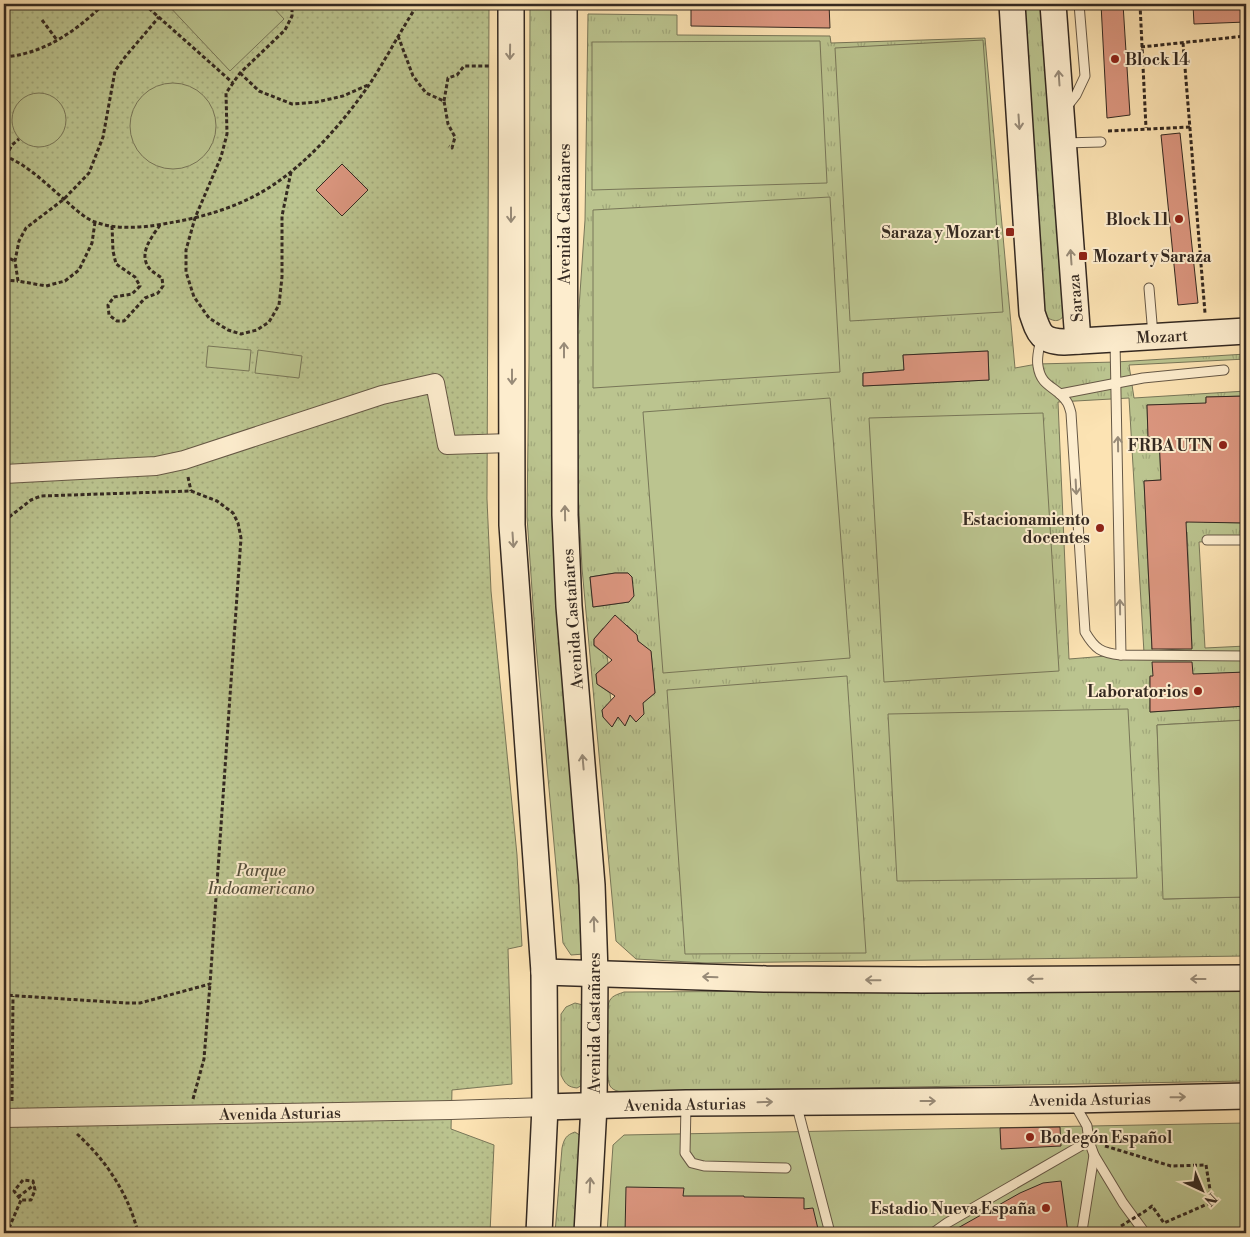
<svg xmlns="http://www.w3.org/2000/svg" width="1250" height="1237" viewBox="0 0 1250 1237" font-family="'Libre Bodoni',serif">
<defs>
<pattern id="grass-tufts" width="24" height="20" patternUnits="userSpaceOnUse" patternTransform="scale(1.25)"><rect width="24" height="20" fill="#bbc48f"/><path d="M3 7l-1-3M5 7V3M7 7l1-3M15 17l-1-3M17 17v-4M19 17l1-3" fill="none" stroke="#a1a87b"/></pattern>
<pattern id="park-dots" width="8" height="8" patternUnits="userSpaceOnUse" patternTransform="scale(1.25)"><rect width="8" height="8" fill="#bbc48f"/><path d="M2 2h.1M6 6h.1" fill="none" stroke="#a1a87b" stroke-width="1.8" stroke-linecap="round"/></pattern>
</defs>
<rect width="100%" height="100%" fill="#fce3b3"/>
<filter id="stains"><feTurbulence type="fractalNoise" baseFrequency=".004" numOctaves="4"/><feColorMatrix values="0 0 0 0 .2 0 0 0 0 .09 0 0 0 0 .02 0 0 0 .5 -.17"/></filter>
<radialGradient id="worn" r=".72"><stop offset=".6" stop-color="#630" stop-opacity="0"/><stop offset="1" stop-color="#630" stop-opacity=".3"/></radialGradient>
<g fill="url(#grass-tufts)" stroke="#787658" fill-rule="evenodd">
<polygon points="530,4 557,4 590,935 584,954 571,955 563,943 535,634 527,517 529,363"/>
<path d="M1020,4H1047L1067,311C1060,323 1055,323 1043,315Z"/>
<path d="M588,14L677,15V35L830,36L831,43L985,38L1015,368L1037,364L1116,362L1246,354V359L1129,365L1134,398L1246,391V396L1206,397L1205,422L1200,467L1246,470V488H1244L1204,522L1246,523V539L1199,542L1205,648L1246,646V672L1150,677V712L1246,706V720L1157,725L1164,899L1246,897V956L707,963L636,959L616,941L582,568L573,396L585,220ZM988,351L989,380L863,386V373L904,370L903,355ZM1129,398L1144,653L1069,659L1058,402ZM1191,404L1187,523L1177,524L1187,532L1192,648L1152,651L1144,481L1161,480L1159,437H1148L1147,405ZM615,573H628L632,577L629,602L593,607L590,577ZM627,625L637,635L638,641L651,652L655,693L643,703L636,722L630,715L625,725L618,717L612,727L603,717L602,710L611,701L610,693L597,684L596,674L608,663L607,655L594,646V639L603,628L620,632Z"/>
<path d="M1246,989V1081L628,1092C622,1092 614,1092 610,1086C605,1076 604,1008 610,1000C613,995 619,994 624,992Z"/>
<path d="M575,1003L583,1005L586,1083L577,1088C568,1087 565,1084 561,1075V1014L566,1007Z"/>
<path d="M575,1132L581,1136V1233H555L562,1148C564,1139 566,1135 575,1132Z"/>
</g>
<polygon fill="url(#park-dots)" stroke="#787658" points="4,4 489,4 487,499 491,591 517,855 522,946 508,949 512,1084 452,1090 451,1129 494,1145 490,1233 4,1233"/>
<g fill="#bbc48f" stroke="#787658">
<polygon points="167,4 270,4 284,19 230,71"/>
<polygon points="983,40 1003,312 850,321 835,48"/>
<polygon points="820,41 827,183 592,190 592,42"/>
<circle cx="173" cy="126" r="43"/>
<circle cx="39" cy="120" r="27"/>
<polygon points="830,197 840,372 593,388 593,210"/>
<polygon points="208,346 251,350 249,371 206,367"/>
<polygon points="258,350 302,356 299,378 255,373"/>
<polygon points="830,398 850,658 663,673 643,412"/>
<polygon points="1043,413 1059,671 884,682 869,418"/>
<polygon points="847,676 866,953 685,954 667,690"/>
<polygon points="1128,709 1137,878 897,881 888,714"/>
<polygon points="1246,720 1246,897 1163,899 1157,725"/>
<polygon points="1246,1123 1246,1233 607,1233 613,1145 624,1135"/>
</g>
<g fill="#db967f" stroke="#342921">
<polygon points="691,4 829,4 830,28 691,26"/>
<polygon points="1101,4 1123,4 1130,115 1107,118"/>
<polygon points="1217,4 1246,4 1246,22 1194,24 1193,5"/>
<polygon points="1180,133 1198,303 1178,305 1161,135"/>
<polygon points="342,164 368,190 342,216 316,190"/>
<polygon points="988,351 989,380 863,386 863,373 904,370 903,355"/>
<polygon points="1246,396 1246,523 1186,522 1192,649 1152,649 1144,481 1161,480 1159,437 1148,437 1147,405 1206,403 1206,397"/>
<polygon points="615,573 628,573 632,577 634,596 629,602 593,607 590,577"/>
<polygon points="615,615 637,635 638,641 651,651 655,693 643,703 644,714 636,722 630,715 625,726 618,717 612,727 603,717 602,710 615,696 597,684 596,674 612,660 594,645 594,639"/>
<polygon points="1152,662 1192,662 1193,674 1246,672 1246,706 1150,712 1150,676 1153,676"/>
<polygon points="1060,1127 1061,1146 1001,1149 1000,1128"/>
<polygon points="1061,1181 1068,1233 949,1233 1020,1193 1043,1183"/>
<polygon points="626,1187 684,1188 683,1196 744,1196 744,1197 804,1198 804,1209 813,1208 819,1233 625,1233"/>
</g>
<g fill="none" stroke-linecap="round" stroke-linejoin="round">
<defs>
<g id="lane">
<polyline points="1066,108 1076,95 1085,76 1079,4"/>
<polyline points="1064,143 1101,142"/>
<polyline points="1149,288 1153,335"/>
<path d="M1041,338C1040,346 1036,357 1038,366C1041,388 1057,386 1067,402C1069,405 1070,409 1071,413L1085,632C1095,649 1101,653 1121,655L1246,656"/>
<polyline points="1115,341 1121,655"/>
<polyline points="1060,394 1143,378 1224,370"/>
<polyline points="1207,540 1246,540"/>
<polyline points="796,1103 830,1233"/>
<polyline points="1074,1103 1087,1126 1089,1141 1094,1155 1123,1203 1145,1233"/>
<polyline points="686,1105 685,1153 692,1163 704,1166 786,1168"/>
<polyline points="933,1233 947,1223 1089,1141"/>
<polyline points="1074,1233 1082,1231 1094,1155"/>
</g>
<g id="street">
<polyline points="4,474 156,466 184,460 382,395 435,383 447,445 512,443"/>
<polyline points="4,1118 451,1110 545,1107"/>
</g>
<g id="secondary">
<polyline points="511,4 512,525 544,972 545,1107 539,1233"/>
<polyline points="564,4 565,515 569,606 592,885 595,973 594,1106 587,1233"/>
<path d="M1012,4L1032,313C1039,334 1041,341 1064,342L1246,331"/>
<polyline points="1053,4 1078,341"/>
<polyline points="544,972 766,979 921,980 1246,978"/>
<polyline points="545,1107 686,1103 1073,1100 1246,1096"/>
</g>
</defs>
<use href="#lane" stroke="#665846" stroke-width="11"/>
<use href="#street" stroke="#665846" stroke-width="20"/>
<use href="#secondary" stroke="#342921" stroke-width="28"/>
<g stroke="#342921" stroke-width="3" stroke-dasharray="4 2.5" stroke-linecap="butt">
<polyline points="144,4 233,83"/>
<polyline points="1140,4 1146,128"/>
<polyline points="42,20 57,40"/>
<polyline points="398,36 413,76 426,93 444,101 448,124 455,137 452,148 449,146"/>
<polyline points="1183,43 1205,313"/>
<polyline points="1141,47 1246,36"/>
<path d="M4,57C44,54 76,31 104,4"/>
<polyline points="240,73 259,91 292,104 317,102 343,96 368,85"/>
<polyline points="444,101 448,78 457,75 464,66 490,66"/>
<polyline points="1108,131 1190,127"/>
<path d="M4,156C27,164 46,184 65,200C74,208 84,218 95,222C119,231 150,227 174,222C209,216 246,204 276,183C312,158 344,121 369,85C386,59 401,30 418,4"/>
<polyline points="6,156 12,145 19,139"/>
<polyline points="291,172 282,216 282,277 279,305 269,322 257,330 241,334 228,330 209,318 194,297 186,272 186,250 195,218 221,157 227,134 226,93 240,73 285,30 292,16 292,4"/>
<polyline points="95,222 92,243 79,270 65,281 46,286 18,281 15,261 19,241 26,228 64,199 89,173 103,137 115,71 125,57 159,17"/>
<path d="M112,226L113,251L116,264L135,277L140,286L132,294L114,297L108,305L109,315L117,321H124L145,298L158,293L163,286L162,278C158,275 152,272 149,268C138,253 152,237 160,225"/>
<polyline points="4,256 15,261"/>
<polyline points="4,280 18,281"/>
<polyline points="188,477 191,491"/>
<polyline points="4,521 31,500 41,496 191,491 217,501 233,513 238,523 241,538 210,984 140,1003 126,1003 4,995"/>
<polyline points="193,1099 204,1059 210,984"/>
<polyline points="12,1101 13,996"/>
<path d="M77,1134C106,1160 129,1195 138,1233"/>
<polyline points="1105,1146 1171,1166 1206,1165 1212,1202 1164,1223 1152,1206 1147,1210"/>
<polyline points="18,1197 34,1185"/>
<polyline points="4,1224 17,1233"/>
<polyline points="9,1228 21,1200 14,1191 23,1180 33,1181 35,1190 31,1200 21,1200"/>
</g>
<use href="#lane" stroke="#fdedce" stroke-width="9"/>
<use href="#street" stroke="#fdedce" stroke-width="18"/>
<use href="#secondary" stroke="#fdedce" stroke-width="25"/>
<polyline stroke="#342921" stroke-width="3" stroke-dasharray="4 2.5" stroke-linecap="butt" points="1121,1226 1147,1210"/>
</g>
<defs><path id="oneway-shaft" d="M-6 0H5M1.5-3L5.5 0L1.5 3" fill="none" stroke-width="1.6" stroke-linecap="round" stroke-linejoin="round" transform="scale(1.25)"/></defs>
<g stroke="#988b78">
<use href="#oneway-shaft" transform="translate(510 52) rotate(91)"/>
<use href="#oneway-shaft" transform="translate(1059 78) rotate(-94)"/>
<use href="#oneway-shaft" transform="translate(1019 122) rotate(86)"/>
<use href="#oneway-shaft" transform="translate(511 215) rotate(90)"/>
<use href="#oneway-shaft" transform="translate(1071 257) rotate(-94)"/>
<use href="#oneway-shaft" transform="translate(564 350) rotate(-90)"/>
<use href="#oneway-shaft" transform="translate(512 377) rotate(90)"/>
<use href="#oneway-shaft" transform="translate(1118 444) rotate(-91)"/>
<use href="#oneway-shaft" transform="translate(1076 487) rotate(87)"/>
<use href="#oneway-shaft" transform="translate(565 513) rotate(-91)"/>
<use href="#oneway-shaft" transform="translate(513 540) rotate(86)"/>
<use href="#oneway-shaft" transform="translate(1120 607) rotate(-91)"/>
<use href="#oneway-shaft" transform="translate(583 762) rotate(-95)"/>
<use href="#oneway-shaft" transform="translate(594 924) rotate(-92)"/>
<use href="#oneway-shaft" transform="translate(710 977) rotate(-178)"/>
<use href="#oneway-shaft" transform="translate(1035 979) rotate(179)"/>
<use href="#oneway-shaft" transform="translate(1198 979) rotate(180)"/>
<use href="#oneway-shaft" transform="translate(873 980) rotate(-179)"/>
<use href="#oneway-shaft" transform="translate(1178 1097) rotate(-1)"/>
<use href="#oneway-shaft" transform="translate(928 1101)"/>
<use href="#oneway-shaft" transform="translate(765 1102) rotate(-1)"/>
<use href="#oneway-shaft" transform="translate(590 1185) rotate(-87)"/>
</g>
<g fill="#8f2418" stroke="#fdedce" stroke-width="2">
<circle cx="1115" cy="59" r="5"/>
<circle cx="1179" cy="219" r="5"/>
<rect x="1005" y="227" width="10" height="10" rx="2.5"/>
<rect x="1078" y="251" width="10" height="10" rx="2.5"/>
<circle cx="1223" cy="445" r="5"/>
<circle cx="1100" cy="528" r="5"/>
<circle cx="1198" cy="691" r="5"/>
<circle cx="1030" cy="1137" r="5"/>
<circle cx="1046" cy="1208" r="5"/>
</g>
<g text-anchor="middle" stroke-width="4" stroke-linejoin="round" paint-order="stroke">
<g font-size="16" font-weight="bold" fill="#342921" stroke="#fdedce" text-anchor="end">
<text x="1125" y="65" text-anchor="start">Block 14</text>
<text x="1169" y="225">Block 11</text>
<text x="1000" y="238">Saraza y Mozart</text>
<text x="1093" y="262" text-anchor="start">Mozart y Saraza</text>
<text x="1213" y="451">FRBA UTN</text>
<text x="1090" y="525">Estacionamiento<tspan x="1090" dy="18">docentes</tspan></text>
<text x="1188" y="697">Laboratorios</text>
<text x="1040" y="1143" text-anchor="start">Bodegón Español</text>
<text x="1036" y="1214">Estadio Nueva España</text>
</g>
<g font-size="16" fill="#342921" stroke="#fdedce">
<text transform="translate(564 214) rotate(-90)" y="6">Avenida Castañares</text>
<text transform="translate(1075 298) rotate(-95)" y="6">Saraza</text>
<text transform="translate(1162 336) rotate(-3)" y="6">Mozart</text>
<text transform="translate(572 619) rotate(-94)" y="6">Avenida Castañares</text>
<text transform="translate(594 1023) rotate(-90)" y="6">Avenida Castañares</text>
<text transform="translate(1090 1099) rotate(-1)" y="6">Avenida Asturias</text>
<text transform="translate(685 1104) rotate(-1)" y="6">Avenida Asturias</text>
<text transform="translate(280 1113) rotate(-1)" y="6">Avenida Asturias</text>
</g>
<g font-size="16" font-style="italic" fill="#56503c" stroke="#fdedce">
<text x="261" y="876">Parque<tspan x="261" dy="18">Indoamericano</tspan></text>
</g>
</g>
<rect width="1250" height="1237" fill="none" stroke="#fce3b3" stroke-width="20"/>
<rect x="5" y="5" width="1240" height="1227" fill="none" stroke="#342921" stroke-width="2.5"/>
<rect x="10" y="10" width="1230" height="1217" fill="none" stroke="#342921"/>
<g transform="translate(1202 1190) rotate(136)" stroke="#fdedce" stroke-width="4" paint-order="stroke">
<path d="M0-4L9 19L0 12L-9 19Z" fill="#342921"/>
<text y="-8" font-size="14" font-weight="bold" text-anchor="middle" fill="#342921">N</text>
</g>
<rect width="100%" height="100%" filter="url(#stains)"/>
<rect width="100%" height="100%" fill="url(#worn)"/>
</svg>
